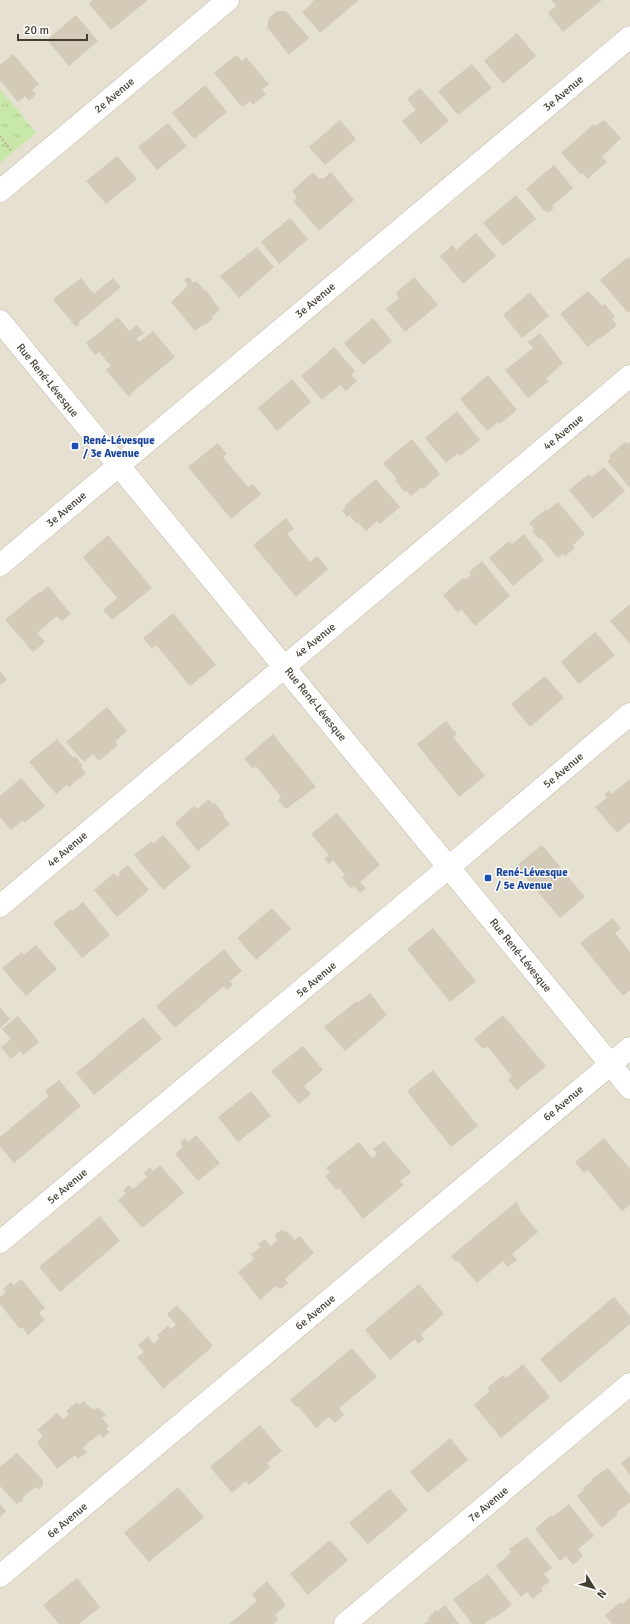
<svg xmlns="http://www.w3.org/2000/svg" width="630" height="1624" viewBox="0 0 630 1624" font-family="Signika,sans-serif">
<defs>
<pattern id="grass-tufts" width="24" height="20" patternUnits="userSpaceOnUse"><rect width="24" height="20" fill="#c7e8a8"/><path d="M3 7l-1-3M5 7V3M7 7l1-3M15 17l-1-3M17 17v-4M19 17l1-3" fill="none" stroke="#acc891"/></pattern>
</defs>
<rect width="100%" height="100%" fill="#f2eee2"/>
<rect fill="#e6e0d0" x="0" y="0" width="630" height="1624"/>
<polygon fill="url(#grass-tufts)" points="0,89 36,133 0,163"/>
<g fill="#d3cab7">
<polygon points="91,0 148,0 111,30 89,4 92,1"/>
<polygon points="314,0 359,0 320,33 302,12 312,4 311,3"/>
<polygon points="551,0 602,0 563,32 548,13 556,6"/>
<polygon points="277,11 286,11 309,38 289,55 267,27 269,18"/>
<polygon points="76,15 98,41 69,66 47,40"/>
<polygon points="517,33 536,56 503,84 484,61"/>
<polygon points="13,54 39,84 32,90 36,94 29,101 25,96 18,102 0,80 0,65"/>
<polygon points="236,55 242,61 246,57 269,84 262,90 266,94 253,105 250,101 242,107 214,73"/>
<polygon points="472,64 492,88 458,115 438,91"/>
<polygon points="205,85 227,112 194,139 172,113"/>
<polygon points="420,88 449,121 421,144 402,121 416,110 407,99"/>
<polygon points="340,120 356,139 325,165 309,147"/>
<polygon points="604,120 621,138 602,157 607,162 587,179 583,173 581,175 561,153 594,124 596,126"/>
<polygon points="168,123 187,146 157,170 138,147"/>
<polygon points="117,156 137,179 106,204 86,181"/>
<polygon points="554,165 573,188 552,206 554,208 548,213 546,211 545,212 526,189"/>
<polygon points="313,172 319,179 321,178 323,179 331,172 354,200 319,231 293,201 297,198 292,191"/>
<polygon points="516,195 536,219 503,246 483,223"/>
<polygon points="290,218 308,239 279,264 261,242"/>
<polygon points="476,233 496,256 463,284 440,256 453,245 456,250"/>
<polygon points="257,247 274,267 239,298 220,276"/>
<polygon points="628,257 630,259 630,311 628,313 600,280"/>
<polygon points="189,277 193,283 196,281 205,291 206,290 220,310 212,317 213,319 205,325 204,324 195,331 171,302 188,286 184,280"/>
<polygon points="414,277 438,305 405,332 386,309 399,298 396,293"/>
<polygon points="81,278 94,294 113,278 121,287 78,323 80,324 76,327 53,299"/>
<polygon points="588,291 602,306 605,304 615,317 612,319 617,325 600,339 599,338 588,347 560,314"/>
<polygon points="530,292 549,316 522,338 503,315"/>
<polygon points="118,317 129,331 137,325 144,333 136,339 139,342 153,331 175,357 131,393 132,394 129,397 106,370 111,366 99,352 95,355 86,343"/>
<polygon points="373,318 392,341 363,365 344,343"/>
<polygon points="540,333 563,363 546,379 548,382 528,398 505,370 533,348 528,342"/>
<polygon points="334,347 355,371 351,375 357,381 346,391 340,385 322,400 301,376"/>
<polygon points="488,375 517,410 500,424 498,422 487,431 460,399"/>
<polygon points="292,379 311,402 277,431 258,408"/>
<polygon points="457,411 480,440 460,456 458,453 446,463 425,438"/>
<polygon points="412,439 440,474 423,489 422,487 411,496 407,491 405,492 395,480 396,478 383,463"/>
<polygon points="625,442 627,444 630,442 630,488 607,461 611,458 609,456"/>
<polygon points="218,443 227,454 223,457 235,472 248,487 253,484 261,494 231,519 188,467"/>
<polygon points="604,467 625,491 593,519 569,490 589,474 592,477"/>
<polygon points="376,479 400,507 380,524 377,521 366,531 358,522 356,523 350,516 352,515 351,514 347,517 342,511 346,508 344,506"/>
<polygon points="558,502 585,534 573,545 575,548 565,556 563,554 558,558 541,538 539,539 532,531 534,529 529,523 546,509 547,511"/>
<polygon points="286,518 294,529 287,534 310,562 317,556 328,569 296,597 253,545"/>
<polygon points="524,534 544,560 513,586 489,558 509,541 512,544"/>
<polygon points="108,535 152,588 112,620 103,610 117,598 83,557"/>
<polygon points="482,561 510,596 475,626 461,609 458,613 443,595 463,578 464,580 471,575 469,572"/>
<polygon points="48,586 71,614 62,621 57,616 37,633 45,642 33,652 5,620 39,592 40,593"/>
<polygon points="630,604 630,644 610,621"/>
<polygon points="173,613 216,665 190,686 156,645 152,648 143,638"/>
<polygon points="595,632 615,655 579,684 561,662"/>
<polygon points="0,671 7,680 0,685"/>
<polygon points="545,676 564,698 530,727 511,704"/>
<polygon points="107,707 127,731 115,742 118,745 99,761 93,754 84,762 66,742"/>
<polygon points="446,721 457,734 453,737 485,776 459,797 417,744"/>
<polygon points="273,734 316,787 286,809 278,800 281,797 256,766 253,769 244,759"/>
<polygon points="57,739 73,758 75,756 83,766 81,767 86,773 69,787 67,785 56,794 29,762"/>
<polygon points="21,778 45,806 25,823 23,820 11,830 0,817 0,796"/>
<polygon points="630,779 630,822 617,833 595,807 607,798 604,794 609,791 611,794"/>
<polygon points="209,799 213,804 215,803 224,814 223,816 230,824 198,851 175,823 194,806 197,809"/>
<polygon points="337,813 380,865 360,882 366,888 360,893 354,886 351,889 342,878 345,875 333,860 329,864 324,858 329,855 311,834"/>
<polygon points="163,835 191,867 163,890 134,855 151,841 153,844"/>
<polygon points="542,845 585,897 560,918 516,866"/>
<polygon points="128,865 149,890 117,917 94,890 114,873 117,877 120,874 119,872"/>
<polygon points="83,902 110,935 82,958 53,923 71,909 72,911"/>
<polygon points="272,908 291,929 256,960 237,938"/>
<polygon points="613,918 621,929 615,933 630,952 630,990 623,996 580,943"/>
<polygon points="433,928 476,981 450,1002 407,949"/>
<polygon points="36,945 57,969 26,996 2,968 22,952 24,955"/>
<polygon points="224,949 242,971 230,981 233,985 227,990 224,986 175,1028 156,1006"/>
<polygon points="370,993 387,1015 345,1051 324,1027 357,1001 358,1003"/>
<polygon points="0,1007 10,1019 0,1028"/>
<polygon points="503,1015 546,1066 517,1090 508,1080 512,1077 487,1046 483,1049 474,1039"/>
<polygon points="18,1016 39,1042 23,1055 20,1051 11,1059 1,1047 11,1039 2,1029"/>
<polygon points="143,1017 162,1039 94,1095 76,1073"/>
<polygon points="303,1046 323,1070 304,1086 311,1094 299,1104 271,1071"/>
<polygon points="433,1070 478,1126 451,1147 407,1091"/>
<polygon points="59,1080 81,1106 14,1163 0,1146 0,1137 49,1096 45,1091"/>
<polygon points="251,1091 271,1116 238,1142 218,1117"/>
<polygon points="196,1135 220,1163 198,1181 175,1154 183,1147 180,1143 185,1138 188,1142"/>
<polygon points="604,1138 630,1169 630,1205 622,1211 588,1170 584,1173 575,1162"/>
<polygon points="384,1141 411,1172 400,1181 404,1185 363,1219 339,1188 336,1190 325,1176 330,1172 326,1168 359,1142 372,1158 377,1154 373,1149"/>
<polygon points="160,1165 184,1193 142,1228 118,1200 126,1194 123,1190 129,1185 133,1189 147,1177 144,1173 150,1167 153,1171"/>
<polygon points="516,1202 520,1208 519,1209 538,1232 512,1254 517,1260 508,1267 503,1261 477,1283 458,1261 456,1262 451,1256"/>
<polygon points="100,1216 120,1241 60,1292 39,1267"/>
<polygon points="282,1229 285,1233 287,1231 295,1240 300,1236 314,1253 285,1279 288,1283 281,1289 276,1286 260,1300 238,1272 254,1259 251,1254 261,1247 258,1244 265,1239 270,1246 272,1245 277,1240 275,1235"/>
<polygon points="21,1279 45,1308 39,1313 45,1320 28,1335 22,1327 20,1329 0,1304 0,1297 6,1292 3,1289 11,1282 14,1285"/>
<polygon points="419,1284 444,1314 421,1334 424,1339 422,1341 418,1344 415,1339 390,1360 365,1330"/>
<polygon points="614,1297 630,1316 630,1324 560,1383 540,1359"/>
<polygon points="177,1305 213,1346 163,1389 137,1357 144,1352 138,1345 148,1336 154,1344 159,1338 157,1335 168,1326 171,1329 176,1325 167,1314"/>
<polygon points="352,1348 377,1377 340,1407 339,1408 344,1415 335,1423 329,1417 316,1428 298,1406 296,1407 290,1400"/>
<polygon points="523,1364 550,1397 501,1438 474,1405 490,1391 487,1388 503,1375 506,1378"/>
<polygon points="84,1401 92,1410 94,1408 95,1410 98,1407 106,1415 102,1418 109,1426 106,1429 109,1432 103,1438 100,1434 89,1442 83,1448 87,1452 78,1459 75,1455 57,1469 37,1442 43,1436 37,1430 57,1413 63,1419 69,1414 66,1411 77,1402 79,1405"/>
<polygon points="260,1425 282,1451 267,1463 270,1467 260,1476 249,1485 246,1481 232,1493 210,1467"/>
<polygon points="450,1438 468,1460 428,1493 410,1472"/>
<polygon points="17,1453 43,1480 43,1486 39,1489 35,1487 23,1497 23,1501 17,1504 0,1486 0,1467"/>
<polygon points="630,1456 630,1475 621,1463"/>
<polygon points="608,1468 630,1495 630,1502 617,1512 618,1514 602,1528 577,1496 584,1490 583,1488 592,1481 591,1479"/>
<polygon points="178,1487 204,1517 149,1562 124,1533"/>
<polygon points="390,1489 408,1510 368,1544 349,1523"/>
<polygon points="0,1504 6,1511 0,1517"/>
<polygon points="569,1504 594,1536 578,1549 583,1556 573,1565 566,1556 560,1561 535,1529 551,1515 552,1517"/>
<polygon points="527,1537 552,1568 544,1574 550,1581 541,1588 543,1590 533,1599 527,1592 521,1597 496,1566 511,1552 509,1549"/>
<polygon points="330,1540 348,1560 308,1595 290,1574"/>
<polygon points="488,1574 512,1605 495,1618 494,1616 484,1624 472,1624 453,1599"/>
<polygon points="77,1578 100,1607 79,1624 59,1624 43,1605"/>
<polygon points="267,1581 286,1605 275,1615 278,1620 273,1624 229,1624 257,1601 252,1594"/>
<polygon points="630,1597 630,1624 612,1624 605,1615 621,1602 623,1604"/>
<polygon points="445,1605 459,1624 424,1624 429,1620 428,1618 436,1610 437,1612"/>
</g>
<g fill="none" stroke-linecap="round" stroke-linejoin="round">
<defs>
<g id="minor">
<polyline points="0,191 228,0"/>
<polyline points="0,321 630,1088"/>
<polyline points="0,565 630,37"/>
<polyline points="0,906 630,376"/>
<polyline points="0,1242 449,867 630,714"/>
<polyline points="0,1576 630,1048"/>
<polyline points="345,1624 630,1384"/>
</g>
</defs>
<use href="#minor" stroke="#c0b9a7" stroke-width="23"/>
<polyline stroke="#bfb495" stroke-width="2.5" stroke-dasharray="2 2" stroke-linecap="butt" points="0,136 12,152"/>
<use href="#minor" stroke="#fff" stroke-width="22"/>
</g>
<g fill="#1a4fb4" stroke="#fff" stroke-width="1.5">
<rect x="71" y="442" width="8" height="8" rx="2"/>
<rect x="484" y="874" width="8" height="8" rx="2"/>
</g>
<g text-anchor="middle" stroke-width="3" stroke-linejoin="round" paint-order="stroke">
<g font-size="11" fill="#433e32" stroke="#fff">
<text transform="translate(563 93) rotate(-40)" y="4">3e Avenue</text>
<text transform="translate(114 95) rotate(-40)" y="4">2e Avenue</text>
<text transform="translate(315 300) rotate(-40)" y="4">3e Avenue</text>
<text transform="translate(48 380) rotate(51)" y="4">Rue René-Lévesque</text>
<text transform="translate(563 432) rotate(-40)" y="4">4e Avenue</text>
<text transform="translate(66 509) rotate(-40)" y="4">3e Avenue</text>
<text transform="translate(315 640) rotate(-39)" y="4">4e Avenue</text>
<text transform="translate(316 704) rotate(51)" y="4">Rue René-Lévesque</text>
<text transform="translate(563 770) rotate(-40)" y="4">5e Avenue</text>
<text transform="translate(67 849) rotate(-40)" y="4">4e Avenue</text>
<text transform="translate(521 955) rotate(51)" y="4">Rue René-Lévesque</text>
<text transform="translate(316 979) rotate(-40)" y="4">5e Avenue</text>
<text transform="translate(563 1103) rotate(-40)" y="4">6e Avenue</text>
<text transform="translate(67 1186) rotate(-40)" y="4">5e Avenue</text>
<text transform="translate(315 1312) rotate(-40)" y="4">6e Avenue</text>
<text transform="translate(488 1504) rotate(-40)" y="4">7e Avenue</text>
<text transform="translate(67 1520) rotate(-40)" y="4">6e Avenue</text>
</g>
<g font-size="11" font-weight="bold" fill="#164399" stroke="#fff" text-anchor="start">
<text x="83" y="444">René-Lévesque<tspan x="83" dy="13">/ 3e Avenue</tspan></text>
<text x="496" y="876">René-Lévesque<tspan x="496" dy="13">/ 5e Avenue</tspan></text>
</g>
</g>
<g transform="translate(594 1588) rotate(127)" stroke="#ffffff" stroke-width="3" paint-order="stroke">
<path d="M0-3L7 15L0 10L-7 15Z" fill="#433e32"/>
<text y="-6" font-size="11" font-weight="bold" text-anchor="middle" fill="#433e32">N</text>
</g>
<path d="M18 34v6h69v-6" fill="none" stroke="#433e32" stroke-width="2"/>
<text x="24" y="34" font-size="12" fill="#433e32" stroke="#ffffff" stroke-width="3" paint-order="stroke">20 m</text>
</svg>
